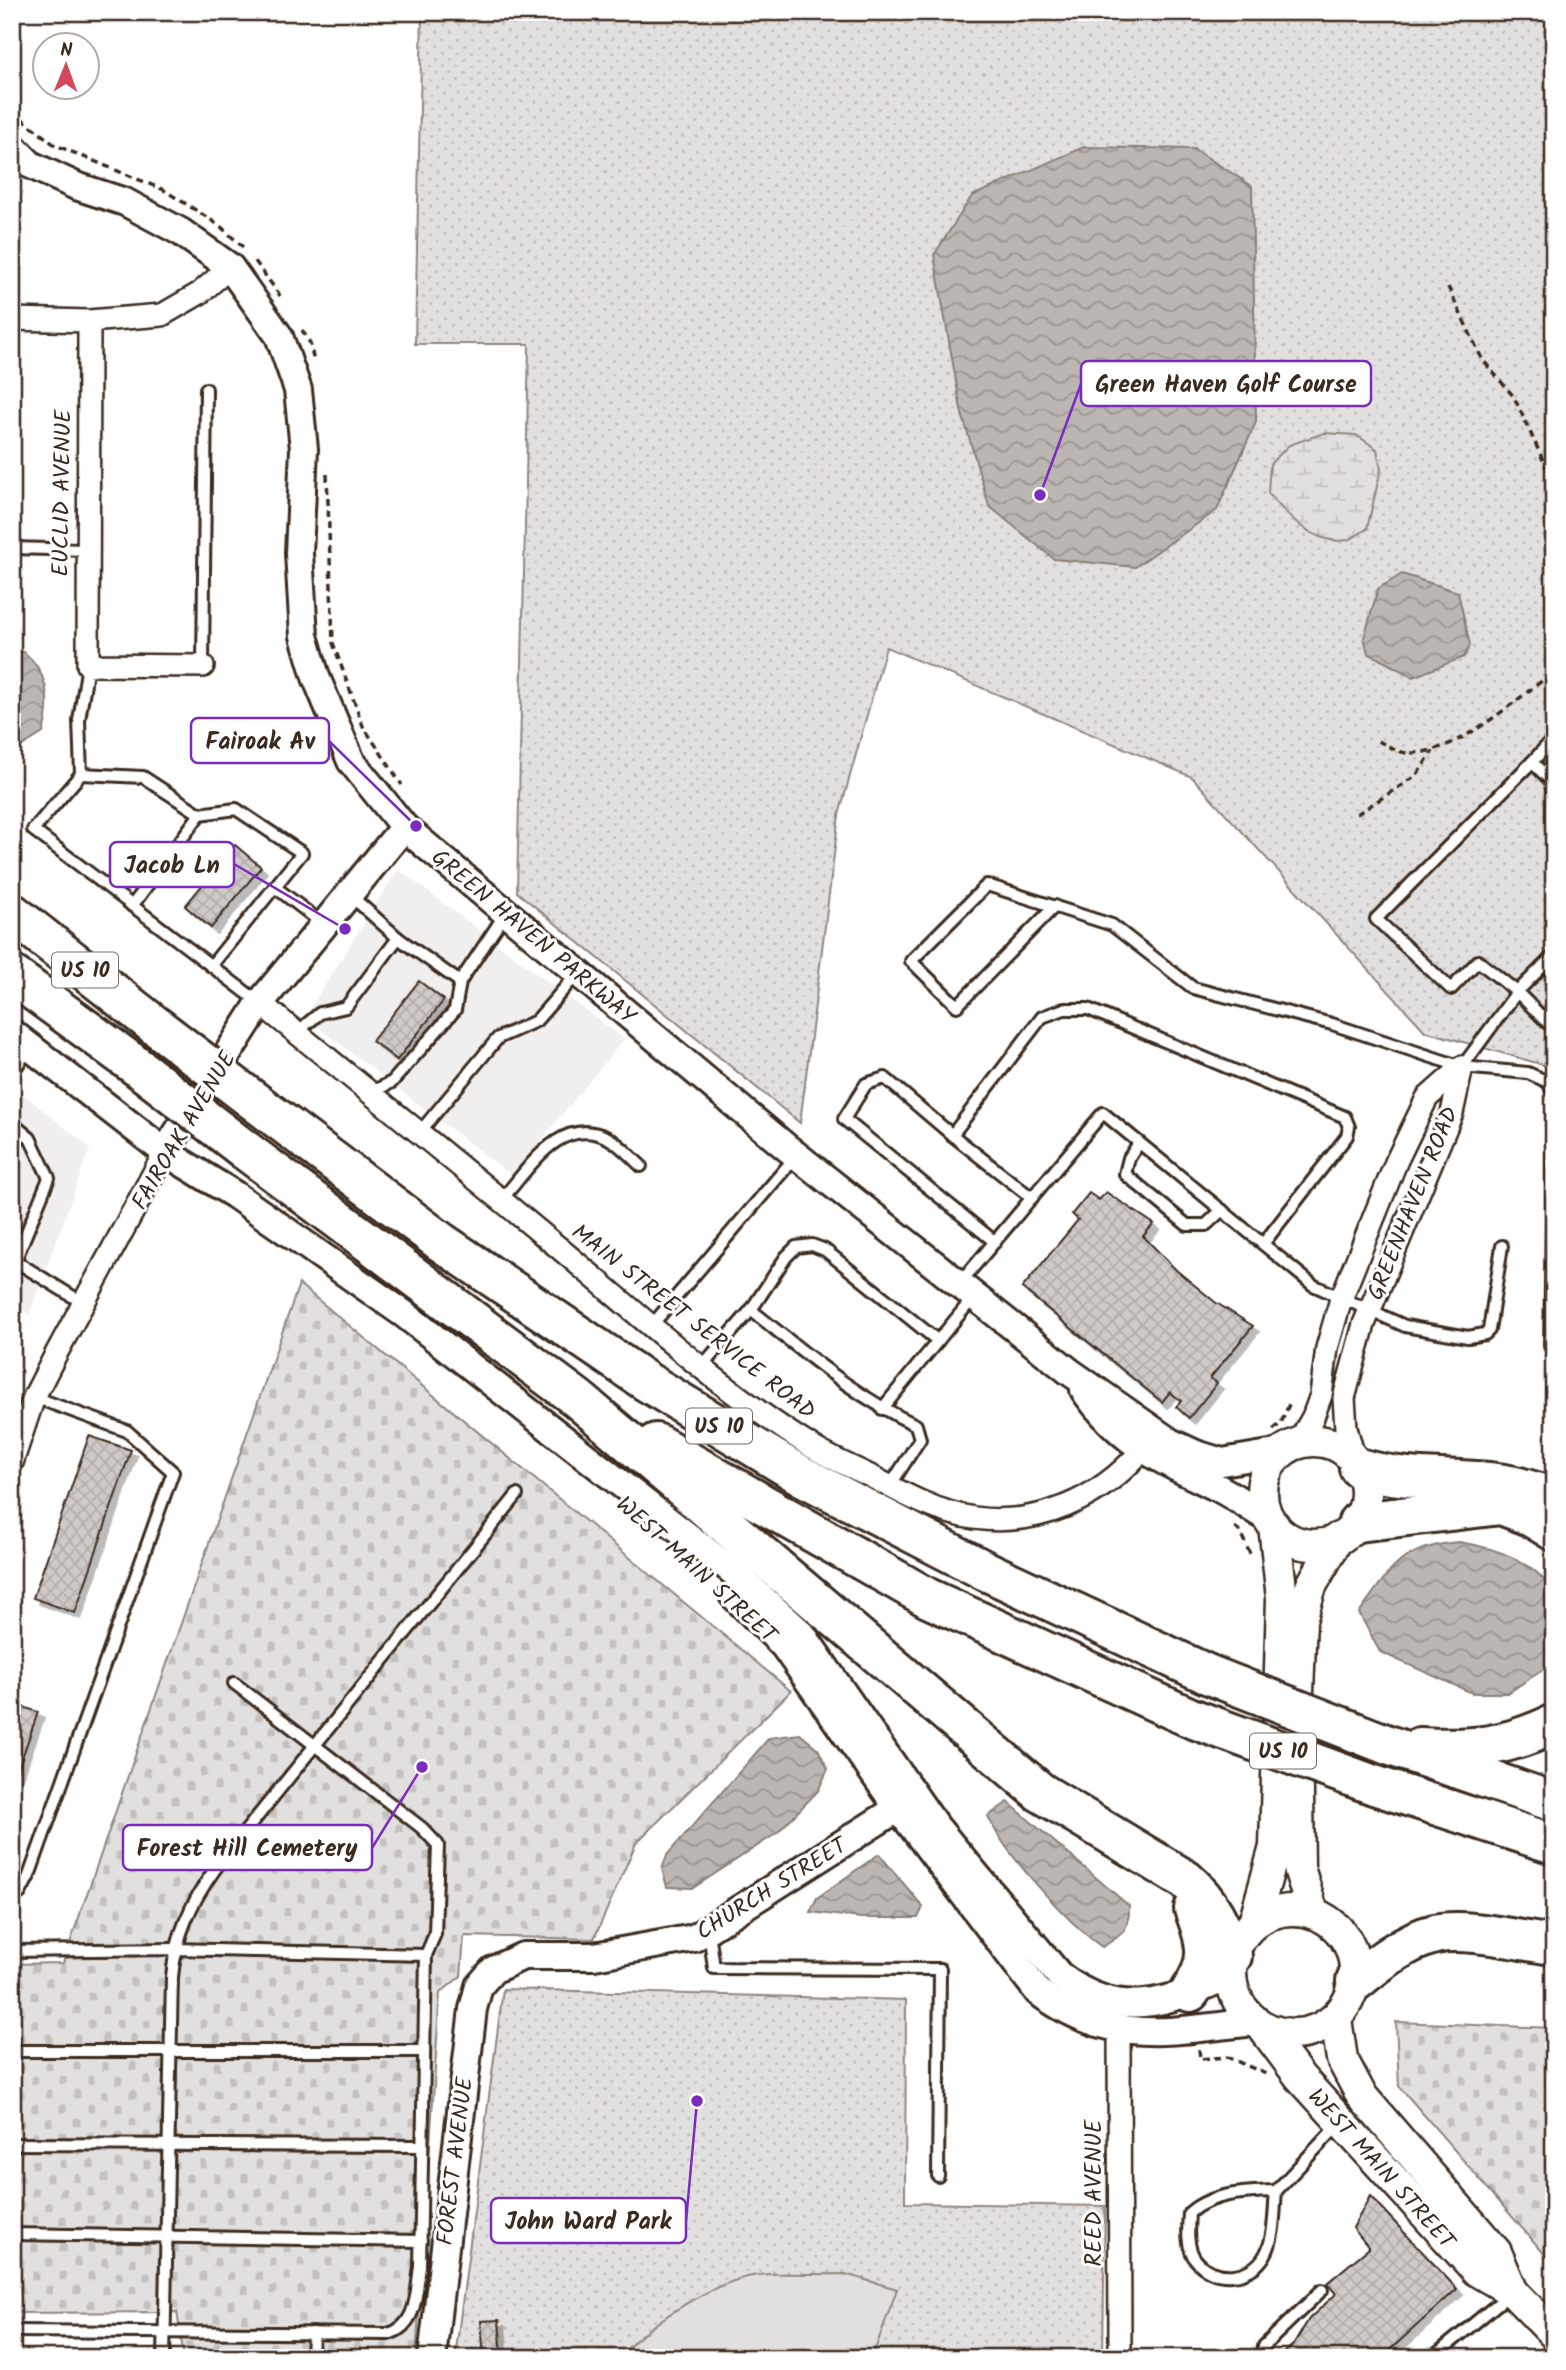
<svg xmlns="http://www.w3.org/2000/svg" width="1566" height="2370" viewBox="0 0 1566 2370" font-family="Kalam,sans-serif">
<defs>
<pattern id="grass-dots" width="8" height="8" patternUnits="userSpaceOnUse" patternTransform="scale(1.75)"><rect width="8" height="8" fill="#e2e0de"/><path d="M2 2h.1M6 6h.1" fill="none" stroke="#c3c0be" stroke-width="1.8" stroke-linecap="round"/></pattern>
<pattern id="wetland-marsh" width="20" height="14" patternUnits="userSpaceOnUse" patternTransform="scale(1.75)"><rect width="20" height="14" fill="#e2e0de"/><path d="M1 5h8M5 5V1M11 12h8M15 12V8" fill="none" stroke="#c3c0be"/></pattern>
<pattern id="cemetery-stones" width="16" height="16" patternUnits="userSpaceOnUse" patternTransform="scale(1.75)"><rect width="16" height="16" fill="#e2e0de"/><path d="M2 7V4a2 2 0 0 1 4 0v3zM10 15v-3a2 2 0 0 1 4 0v3z" fill="#c3c0be"/></pattern>
<pattern id="water-waves" width="16" height="10" patternUnits="userSpaceOnUse" patternTransform="scale(1.75)"><rect width="16" height="10" fill="#bcb6b3"/><path d="M0 5q4-4 8 0t8 0" fill="none" stroke="#9a9491"/></pattern>
<pattern id="building-cross-hatch" width="8" height="8" patternUnits="userSpaceOnUse" patternTransform="scale(1.75)"><rect width="8" height="8" fill="#cfcac7"/><path d="M0 0l8 8M0 8l8-8" fill="none" stroke="#b3aeaa"/></pattern>
<filter id="shadow"><feDropShadow dx="6" dy="6" stdDeviation="0" flood-color="#0004"/></filter>
</defs>
<rect width="100%" height="100%" fill="#fff"/>
<filter id="ink" filterUnits="userSpaceOnUse"><feTurbulence type="fractalNoise" baseFrequency=".0143" numOctaves="2"/><feDisplacementMap in="SourceGraphic" scale="14" xChannelSelector="R" yChannelSelector="G"/><feConvolveMatrix kernelMatrix="1 2 1 2 8 2 1 2 1" color-interpolation-filters="sRGB"/></filter>
<g filter="url(#ink)">
<g fill="#f1efee">
<polygon points="398,869 624,1039 512,1176 305,1017"/>
<polygon points="12,1085 90,1148 29,1315 12,1301"/>
</g>
<g fill="url(#grass-dots)" stroke="#8e857e" stroke-width="2">
<polygon points="422,12 1554,12 1554,1068 1425,1031 1192,777 886,647 839,815 800,1123 517,892 529,344 415,344"/>
<polygon points="503,1989 906,2000 905,2203 1105,2206 1103,2358 455,2358"/>
</g>
<path fill="url(#wetland-marsh)" stroke="#8e857e" stroke-width="2" d="M1324,433L1356,435L1377,449L1381,469L1367,529C1361,532 1353,539 1347,540C1314,546 1286,514 1268,493L1270,464L1289,445Z"/>
<g fill="url(#cemetery-stones)" stroke="#8e857e" stroke-width="2">
<polygon points="299,1284 791,1691 636,1843 594,1939 464,1936 461,1976 440,1993 416,2358 184,2358 177,2312 12,2313 12,1964 63,1963"/>
<polygon points="1396,2022 1554,2028 1554,2265 1399,2086"/>
</g>
<path fill="#e2e0de" stroke="#8e857e" stroke-width="2" d="M845,2274L897,2289L872,2358H619C646,2325 706,2287 747,2277C772,2271 818,2275 845,2274Z"/>
<g fill="url(#water-waves)" stroke="#887e77" stroke-width="2">
<polygon points="1084,147 1194,149 1252,186 1256,422 1217,510 1135,567 1054,559 989,506 961,410 934,255 972,196"/>
<polygon points="1402,574 1458,592 1470,645 1464,657 1413,677 1368,653 1364,638 1378,589"/>
<path d="M12,652H24C49,673 51,703 43,733L22,746H12Z"/>
<path d="M1459,1542C1491,1547 1549,1563 1554,1603C1556,1622 1554,1643 1554,1662L1508,1693H1472L1380,1652L1359,1613C1391,1568 1401,1547 1459,1542Z"/>
<polygon points="800,1734 818,1749 828,1769 818,1791 777,1833 693,1888 667,1887 662,1869 667,1855 769,1738"/>
<path d="M1008,1802L1129,1906C1130,1929 1122,1936 1102,1947C1070,1925 1002,1851 988,1816Z"/>
<polygon points="879,1854 923,1907 918,1918 861,1918 810,1912 817,1898"/>
</g>
<g fill="url(#building-cross-hatch)" stroke="#3b2a1e" stroke-width="2" filter="url(#shadow)">
<polygon points="235,845 261,867 211,928 185,906"/>
<polygon points="419,981 444,1000 397,1060 372,1041"/>
<polygon points="1106,1192 1154,1224 1143,1236 1176,1270 1215,1302 1253,1326 1210,1378 1217,1383 1189,1418 1176,1407 1181,1401 1170,1392 1162,1402 1022,1288 1078,1220 1072,1214 1089,1193 1099,1200"/>
<polygon points="89,1436 131,1450 75,1613 33,1598"/>
<polygon points="12,1703 38,1712 12,1786"/>
<polygon points="1370,2196 1457,2289 1381,2358 1278,2358 1294,2344 1309,2319 1336,2294 1327,2283 1369,2248 1353,2228"/>
<polygon points="499,2320 502,2358 484,2358 481,2321"/>
</g>
<g fill="none" stroke-linecap="round" stroke-linejoin="round">
<defs>
<g id="service">
<polyline points="12,548 87,550"/>
<polyline points="88,665 79,720 81,774 33,830 260,1003"/>
<polyline points="203,666 206,389"/>
<polyline points="1554,738 1532,762 1554,784"/>
<polyline points="1532,762 1376,919 1451,989 1478,961 1517,992 1554,1029"/>
<polyline points="81,774 143,777 200,814"/>
<polyline points="275,887 323,924"/>
<polyline points="350,895 398,938 460,982"/>
<polyline points="132,906 200,814 236,809 302,853 211,966"/>
<polyline points="1055,906 957,1006 911,961 987,885 1112,925 1193,988 1332,1024 1462,1067 1528,1073 1548,1082 1554,1094"/>
<polyline points="296,1033 320,1013 346,1007 398,938"/>
<polyline points="1462,1067 1517,992 1554,955"/>
<polyline points="12,1073 30,1047"/>
<polyline points="370,1093 392,1082 455,1010 460,982 505,914"/>
<polyline points="1554,1114 1550,1346 1554,1346"/>
<polyline points="12,1123 30,1138 49,1178 15,1261"/>
<polyline points="419,1133 498,1038 536,1021 577,974"/>
<polyline points="952,1135 885,1078 866,1084 844,1119 995,1242"/>
<polyline points="1139,1143 1129,1158 1125,1174 1187,1225 1206,1225 1222,1210"/>
<polyline points="1032,1198 952,1135 1042,1017 1064,1009 1088,1009 1345,1117 1349,1127 1347,1136 1263,1244"/>
<path d="M501,1200C529,1169 560,1114 608,1138C620,1144 631,1157 641,1166"/>
<polyline points="12,1259 83,1303"/>
<polyline points="960,1283 1103,1113 1313,1285 1405,1326 1468,1337 1485,1334 1489,1330 1502,1246"/>
<path d="M751,1310C804,1352 855,1397 916,1425L920,1439L890,1486"/>
<polyline points="652,1325 797,1155"/>
<polyline points="703,1365 751,1310 786,1257 796,1247 812,1245 825,1250 938,1341"/>
<polyline points="882,1409 973,1298"/>
<polyline points="12,1898 20,1893 29,1876 173,1472 127,1431 34,1397"/>
<polyline points="709,1931 714,1968 940,1969 938,2176"/>
<polyline points="12,1951 174,1949 426,1955"/>
<polyline points="12,2051 424,2051"/>
<polyline points="12,2144 422,2146"/>
<path d="M1276,2191C1274,2210 1275,2238 1265,2255C1251,2280 1213,2282 1196,2260C1186,2248 1188,2228 1189,2213C1211,2193 1246,2192 1276,2191L1340,2123"/>
<polyline points="12,2234 421,2241"/>
<path d="M12,2331L388,2334C418,2326 416,2292 420,2266L426,1955L435,1934L438,1845L422,1828L234,1683"/>
<path d="M164,2358L172,1977C176,1934 191,1903 215,1869L517,1495"/>
<polyline points="312,2358 313,2333"/>
<polyline points="1263,2358 1264,2346 1322,2290"/>
<polyline points="1432,2358 1511,2293"/>
<polyline points="1541,2358 1554,2347"/>
</g>
<g id="minor">
<polyline points="12,319 89,321 162,315 200,293 230,267"/>
<polyline points="89,321 88,665 203,666"/>
<path d="M260,1003C358,1083 456,1162 553,1243C635,1311 721,1391 812,1447C832,1459 854,1468 874,1478C905,1495 939,1513 974,1518C1038,1527 1100,1499 1141,1451"/>
<polyline points="1297,1445 1313,1417 1321,1395 1327,1348 1341,1299 1397,1160 1427,1098 1462,1067"/>
<polyline points="1355,1461 1346,1428 1344,1398 1364,1324 1452,1113 1462,1067"/>
<polyline points="12,1463 34,1397 56,1354 165,1152"/>
<polyline points="1119,2029 1120,2358"/>
</g>
<g id="tertiary">
<polyline points="12,146 31,165 76,186 125,202 181,232 230,267 279,336 298,390 304,449 299,553 304,636 316,677 351,761 404,827 786,1147 1070,1372 1170,1442 1196,1454 1222,1462 1282,1452"/>
<path d="M12,1033L165,1152L235,1195L404,1314L731,1570L802,1634L934,1824L1059,1975C1119,2022 1167,2003 1230,1975"/>
<polyline points="165,1152 260,1003 404,827"/>
<path d="M1084,1390C1122,1444 1157,1458 1214,1486C1232,1494 1248,1507 1266,1517"/>
<path d="M733,1595L784,1646L898,1808L1038,1992C1114,2047 1168,2031 1254,2022"/>
<polyline points="432,2358 473,2009 479,1986 493,1970 523,1956 594,1956 694,1938 911,1800"/>
</g>
<g id="secondary">
<circle cx="1314" cy="1493" r="52"/>
<circle cx="1293" cy="1972" r="62"/>
<polyline points="1313,1913 1299,1868 1297,1715 1301,1620 1311,1586 1338,1538"/>
<polyline points="1254,1923 1275,1847 1282,1598 1274,1525"/>
<polyline points="1336,2019 1342,2059 1361,2095 1496,2252 1513,2292"/>
<polyline points="1264,2029 1300,2077 1477,2271 1513,2292 1554,2334"/>
</g>
<g id="motorway">
<polyline points="12,913 157,1027"/>
<polyline points="12,975 131,1062"/>
<polyline points="271,1114 441,1242 647,1382 802,1476 986,1571 1207,1674"/>
<path d="M245,1150L578,1399L1040,1792L1186,1880C1211,1902 1221,1925 1232,1956"/>
<polyline points="656,1443 928,1598 1191,1718"/>
<path d="M1359,1468C1419,1486 1477,1472 1536,1492"/>
<polyline points="1358,1522 1501,1505 1528,1515 1554,1531"/>
<polyline points="1388,1745 1554,1802"/>
<path d="M1420,1747C1474,1750 1505,1747 1554,1724"/>
<polyline points="1374,1785 1554,1844"/>
<path d="M1356,1981C1378,1963 1406,1941 1435,1934C1467,1927 1520,1941 1554,1945"/>
<path d="M1190,1992C1212,1961 1207,1943 1194,1909"/>
</g>
</defs>
<use href="#service" stroke="#3b2a1e" stroke-width="16"/>
<use href="#minor" stroke="#3b2a1e" stroke-width="26"/>
<use href="#tertiary" stroke="#3b2a1e" stroke-width="32"/>
<use href="#secondary" stroke="#3b2a1e" stroke-width="35"/>
<use href="#motorway" stroke="#3b2a1e" stroke-width="44"/>
<g stroke="#3b2a1e" stroke-width="3.5" stroke-dasharray="7 5" stroke-linecap="butt">
<polyline points="12,111 55,145 164,190 219,225 243,247"/>
<polyline points="255,261 281,297"/>
<polyline points="1448,287 1482,359 1514,397 1554,484"/>
<polyline points="302,330 310,343 314,362"/>
<polyline points="327,474 333,643 363,726 402,785"/>
<path d="M1378,741C1387,745 1398,753 1408,753C1458,755 1514,700 1554,672"/>
<polyline points="1357,814 1416,776 1433,751"/>
<polyline points="1273,1430 1281,1423 1290,1402"/>
<polyline points="1235,1527 1240,1532 1251,1556"/>
<polyline points="1199,2049 1200,2059 1227,2057 1266,2074"/>
</g>
<use href="#service" stroke="#fff" stroke-width="10"/>
<use href="#minor" stroke="#fff" stroke-width="21"/>
<use href="#tertiary" stroke="#fff" stroke-width="26"/>
<use href="#secondary" stroke="#fff" stroke-width="30"/>
<use href="#motorway" stroke="#fff" stroke-width="38"/>
<defs>
<g id="motorway-bridge">
<polyline points="157,1027 271,1114"/>
<polyline points="131,1062 245,1150"/>
<polyline points="1207,1674 1388,1745"/>
<polyline points="1191,1718 1374,1785"/>
</g>
</defs>
<use href="#motorway-bridge" stroke="#3b2a1e" stroke-width="44" stroke-linecap="butt"/>
<use href="#motorway-bridge" stroke="#fff" stroke-width="38"/>
</g>
</g>
<g text-anchor="middle" stroke-width="6" stroke-linejoin="round" paint-order="stroke">
<g fill="#fff" stroke="#766a62" stroke-width="2">
<rect x="52" y="952.5" width="66" height="35" rx="5"/>
<rect x="686" y="1408.5" width="66" height="35" rx="5"/>
<rect x="1250" y="1733.5" width="66" height="35" rx="5"/>
</g>
<g font-size="21" font-weight="bold" fill="#3b2a1e">
<text x="85" y="977">US 10</text>
<text x="719" y="1433">US 10</text>
<text x="1283" y="1758">US 10</text>
</g>
<g font-size="23" fill="#3b2a1e" stroke="#fff">
<text transform="translate(61 493) rotate(-89)" y="8">EUCLID AVENUE</text>
<text transform="translate(534 936) rotate(40)" y="8">GREEN HAVEN PARKWAY</text>
<text transform="translate(183 1130) rotate(-59)" y="8">FAIROAK AVENUE</text>
<text transform="translate(1412 1203) rotate(-68)" y="8">GREENHAVEN ROAD</text>
<text transform="translate(694 1321) rotate(38)" y="8">MAIN STREET SERVICE ROAD</text>
<text transform="translate(697 1569) rotate(42)" y="8">WEST MAIN STREET</text>
<text transform="translate(771 1888) rotate(-32)" y="8">CHURCH STREET</text>
<text transform="translate(454 2161) rotate(-83)" y="8">FOREST AVENUE</text>
<text transform="translate(1382 2168) rotate(48)" y="8">WEST MAIN STREET</text>
<text transform="translate(1093 2193) rotate(-90)" y="8">REED AVENUE</text>
</g>
</g>
<path fill="none" stroke="#7b2cbf" stroke-width="2.5" d="M1040 495L1081 384M416 826L329 741M345 929L234 864M422 1767L372 1848M697 2101L686 2221"/>
<g fill="#7b2cbf" stroke="#fff" stroke-width="2.5">
<circle cx="1040" cy="495" r="7"/>
<circle cx="416" cy="826" r="7"/>
<circle cx="345" cy="929" r="7"/>
<circle cx="422" cy="1767" r="7"/>
<circle cx="697" cy="2101" r="7"/>
</g>
<g fill="#fff" stroke="#7b2cbf" stroke-width="2.5">
<rect x="1081" y="361" width="290" height="45" rx="7"/>
<rect x="191" y="718" width="138" height="45" rx="7"/>
<rect x="110" y="842" width="124" height="45" rx="7"/>
<rect x="123" y="1825" width="249" height="45" rx="7"/>
<rect x="491" y="2198" width="195" height="45" rx="7"/>
</g>
<g font-size="24" text-anchor="middle" font-weight="bold" fill="#3b2a1e">
<text x="1226" y="392">Green Haven Golf Course</text>
<text x="260" y="749">Fairoak Av</text>
<text x="172" y="873">Jacob Ln</text>
<text x="247" y="1856">Forest Hill Cemetery</text>
<text x="588" y="2229">John Ward Park</text>
</g>
<rect width="1566" height="2370" fill="none" stroke="#fff" stroke-width="42"/>
<rect x="21" y="21" width="1524" height="2328" fill="none" stroke="#3b2a1e" stroke-width="2.5" filter="url(#ink)"/>
<g transform="translate(66 66) rotate(1)"><circle r="33" fill="#ffffff" stroke="#b1aaa5" stroke-width="2"/>
<path d="M0-5L12 26L0 18L-12 26Z" fill="#d1495b"/>
<text y="-10" font-size="19" font-weight="bold" text-anchor="middle" fill="#3b2a1e">N</text>
</g>
</svg>
